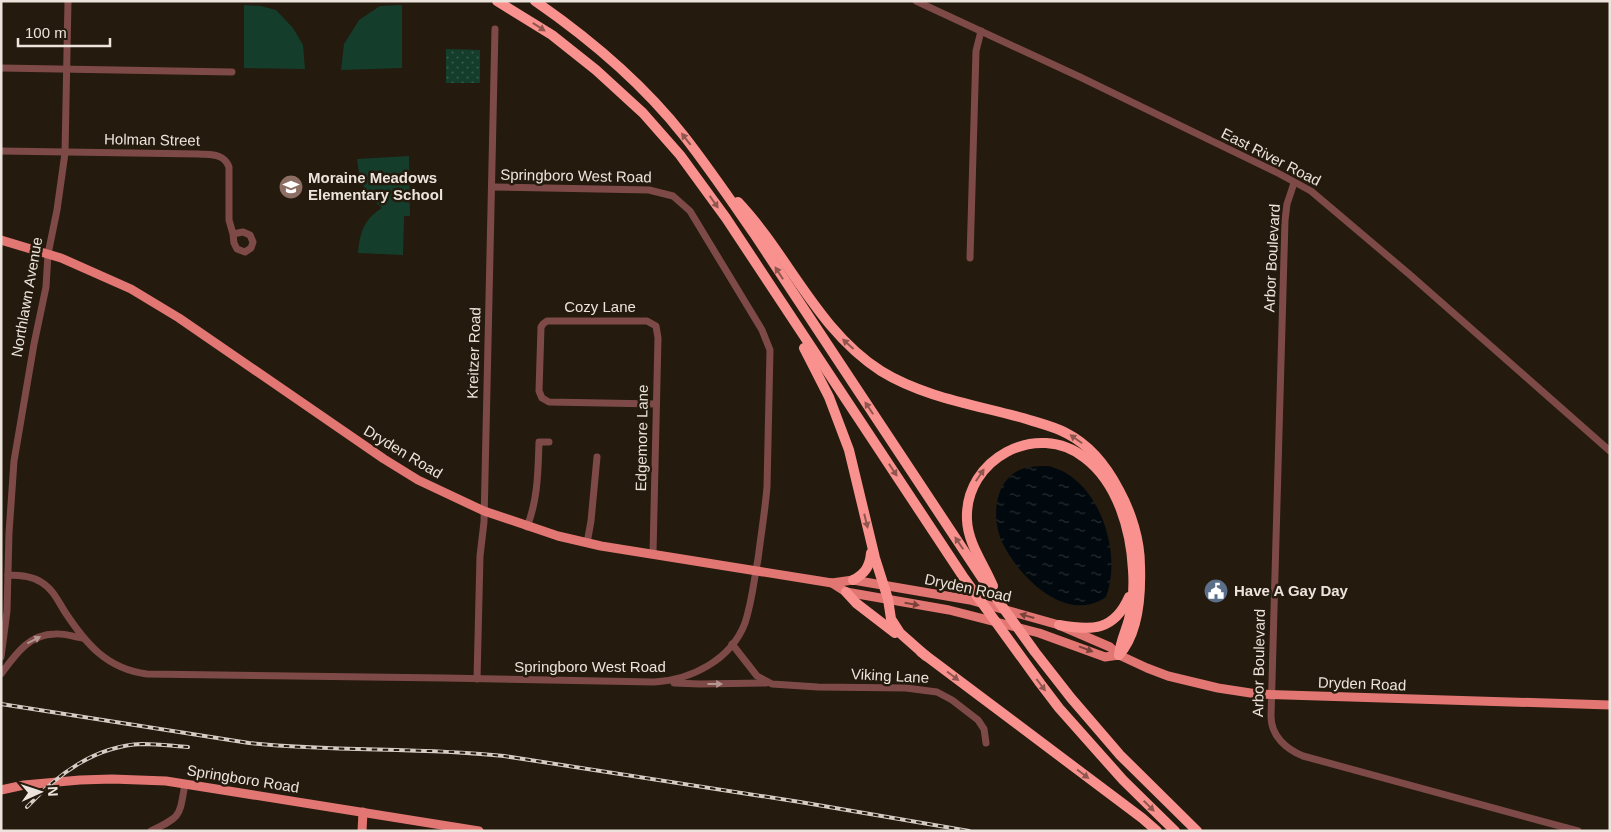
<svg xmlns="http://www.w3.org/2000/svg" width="1611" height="832" viewBox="0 0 1611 832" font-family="Arial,sans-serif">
<defs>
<pattern id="park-dots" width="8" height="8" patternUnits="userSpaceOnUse" patternTransform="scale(1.25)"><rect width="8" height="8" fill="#153d2c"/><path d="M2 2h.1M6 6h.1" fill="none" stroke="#37594a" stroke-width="1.8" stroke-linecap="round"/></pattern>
<pattern id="water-ripples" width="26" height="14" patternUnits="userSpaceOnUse" patternTransform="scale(1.25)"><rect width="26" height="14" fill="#02090e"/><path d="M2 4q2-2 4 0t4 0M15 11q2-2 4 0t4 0" fill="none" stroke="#272d30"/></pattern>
</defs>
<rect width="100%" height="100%" fill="#241a0d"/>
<g fill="#153d2c">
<polygon points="244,5 261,6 276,10 293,28 303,45 305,69 244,68"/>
<polygon points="402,5 402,68 341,70 344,44 359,20 380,6"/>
<path d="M409,156L410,216H404L403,255L358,253C360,232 364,219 382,208C364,191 360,184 357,159Z"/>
</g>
<polygon fill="url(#park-dots)" points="446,49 480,50 480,83 446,83"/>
<path fill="url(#water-ripples)" d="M1048,466C1099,477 1123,553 1106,597C1066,625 1018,576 1002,542C991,518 994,479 1022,469C1031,466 1040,466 1048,466Z"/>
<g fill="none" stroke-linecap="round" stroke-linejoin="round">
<g stroke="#7e4a48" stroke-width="7">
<polyline points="916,1 1080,77 1276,172 1311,191 1409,274 1610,451"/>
<polyline points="1,68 232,72"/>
<path d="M1,151L199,154C211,155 224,153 229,167V220L233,234L234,243L237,249L245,252L251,248L253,242L250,235L243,232L233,234"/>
<path d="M1294,183L1287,204L1285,220L1271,716C1271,736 1286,749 1303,756L1578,831"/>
<polyline points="970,258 976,51 981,31"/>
<path d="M527,527C538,499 538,471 539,442H549"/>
<polyline points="587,543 591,521 597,457"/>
<polyline points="653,553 658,338 656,326 647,321 547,321 543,324 541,327 539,391 542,398 549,402 656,404"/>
<path d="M8,575C19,575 32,576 41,582C53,589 58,601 65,612C86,644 107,669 147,674L444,678L654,682C691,680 731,660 745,623C752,602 754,580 758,559C761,535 765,511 767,487L770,350L762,330L690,211L673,196L649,190L492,187"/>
<polyline points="732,644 757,676 772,684 818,687 906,688 937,692 952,700 978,720 984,729 986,743"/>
<polyline points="1,657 7,611 9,533 14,461 34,344 46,287 48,254 57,210 65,153 68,1"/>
<path d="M1,674C15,655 29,634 55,634C64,633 74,637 82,638"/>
<polyline points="477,679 480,556 484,522 495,29"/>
<polyline points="674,683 700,684 766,683"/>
<path d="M151,831C182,816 179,817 185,784"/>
</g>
<g stroke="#e17673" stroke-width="9">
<polyline points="1,240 61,258 131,289 179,318 384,459 418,480 484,511 558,536 601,546 832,583 853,580 970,600 1059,625 1110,647 1119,655 1147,668 1168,676 1218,688 1257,694 1610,705"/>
<polyline points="832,583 846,592 949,610 1039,633 1105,657 1119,655"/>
<polyline points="1,790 24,785 80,780 112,779 166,781 479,831"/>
<polyline points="362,831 363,812"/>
</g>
<g stroke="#f9928e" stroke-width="10">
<polyline points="497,1 552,35 596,70 643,113 680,155 726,218 964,578 1040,683 1059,708 1123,780 1175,831"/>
<path d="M535,1C590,39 643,84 684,136C709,168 732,202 755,235L986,584L1035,652L1071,698L1120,755L1197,831"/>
<path d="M738,202C789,256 817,330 881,371C923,397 976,405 1023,418C1038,423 1053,426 1066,433C1090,445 1107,467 1119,490C1131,512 1140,540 1140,566C1141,595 1139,633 1119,655"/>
<polyline points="804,348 829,397 849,450 875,558 888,599 891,619 900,633 926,656"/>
<path d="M853,580C865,574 870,566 871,553"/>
<path d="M993,586C984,564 968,544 967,520C964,459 1037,420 1085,458C1118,483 1131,531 1133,570C1134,585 1133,604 1129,619C1126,631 1120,642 1119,655"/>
<polyline points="846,592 856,603 895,633"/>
<path d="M1059,625C1092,631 1114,631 1129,597"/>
<polyline points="921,652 1142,818 1157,831"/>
</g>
<defs>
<g id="rail">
<path d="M1,704L249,743C334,752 419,747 504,756L800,802L969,831"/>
<path d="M27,807C58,774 95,746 142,744C158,744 173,746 188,747"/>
</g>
</defs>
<use href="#rail" stroke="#d5cdc5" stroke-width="4"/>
<use href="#rail" stroke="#241a0d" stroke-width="2" stroke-dasharray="5.5" stroke-linecap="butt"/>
</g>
<defs><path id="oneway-solid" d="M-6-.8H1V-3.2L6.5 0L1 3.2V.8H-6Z" transform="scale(1.25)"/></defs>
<g fill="#8e564e">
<use href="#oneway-solid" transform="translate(539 27) rotate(33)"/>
<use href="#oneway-solid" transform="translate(686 139) rotate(-128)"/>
<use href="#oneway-solid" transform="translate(714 202) rotate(55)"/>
<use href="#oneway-solid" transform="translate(779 273) rotate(-123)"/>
<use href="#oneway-solid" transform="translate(848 344) rotate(-138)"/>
<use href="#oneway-solid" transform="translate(869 408) rotate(-124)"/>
<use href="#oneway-solid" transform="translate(1076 439) rotate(-145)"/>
<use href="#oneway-solid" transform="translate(893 470) rotate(57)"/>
<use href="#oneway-solid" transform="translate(980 475) rotate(-56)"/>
<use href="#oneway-solid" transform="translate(866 521) rotate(76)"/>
<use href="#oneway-solid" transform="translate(959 543) rotate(-124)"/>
<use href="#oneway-solid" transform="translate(953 676) rotate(37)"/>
<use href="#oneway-solid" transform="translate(1041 685) rotate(53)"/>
<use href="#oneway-solid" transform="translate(1083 774) rotate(37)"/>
<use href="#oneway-solid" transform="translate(1149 806) rotate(45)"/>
</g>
<g fill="#79433b">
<use href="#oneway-solid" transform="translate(912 604) rotate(10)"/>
<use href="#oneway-solid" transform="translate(1027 616) rotate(-164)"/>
<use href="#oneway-solid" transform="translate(1086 649) rotate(21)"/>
</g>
<g fill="#b59792">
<use href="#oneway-solid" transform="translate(34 640) rotate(-27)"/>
<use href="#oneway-solid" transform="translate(715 684)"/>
</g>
<defs>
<symbol id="school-disc" viewBox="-11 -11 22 22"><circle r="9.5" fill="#8d6e63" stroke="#241a0d"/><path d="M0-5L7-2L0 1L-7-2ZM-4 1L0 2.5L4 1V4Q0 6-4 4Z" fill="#fff"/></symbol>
<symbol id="civic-disc" viewBox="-11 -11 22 22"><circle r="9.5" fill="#5c6f8a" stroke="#241a0d"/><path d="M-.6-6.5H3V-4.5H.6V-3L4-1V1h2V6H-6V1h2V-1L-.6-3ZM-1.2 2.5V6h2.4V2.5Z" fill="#fff"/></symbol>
</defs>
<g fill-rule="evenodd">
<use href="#school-disc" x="277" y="173" width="28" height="28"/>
<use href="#civic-disc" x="1202" y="577" width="28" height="28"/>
</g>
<g text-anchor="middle" stroke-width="5" stroke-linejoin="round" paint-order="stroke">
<g font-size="15" fill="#ece4dc" stroke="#241a0d">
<text transform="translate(152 140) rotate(1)" y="5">Holman Street</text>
<text transform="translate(1271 157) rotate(27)" y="5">East River Road</text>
<text transform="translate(576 176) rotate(1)" y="5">Springboro West Road</text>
<text transform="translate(1272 258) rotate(-87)" y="5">Arbor Boulevard</text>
<text transform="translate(27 297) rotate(-80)" y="5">Northlawn Avenue</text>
<text x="600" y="312">Cozy Lane</text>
<text transform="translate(474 353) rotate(-88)" y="5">Kreitzer Road</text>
<text transform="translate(642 438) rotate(-89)" y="5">Edgemore Lane</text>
<text transform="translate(403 452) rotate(31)" y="5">Dryden Road</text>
<text transform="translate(968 588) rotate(12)" y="5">Dryden Road</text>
<text transform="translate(1259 663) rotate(-89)" y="5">Arbor Boulevard</text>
<text x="590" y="672">Springboro West Road</text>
<text transform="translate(890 676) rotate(3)" y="5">Viking Lane</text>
<text transform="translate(1362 684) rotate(2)" y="5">Dryden Road</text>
<text transform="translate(243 779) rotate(9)" y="5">Springboro Road</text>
</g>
<g font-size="15" font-weight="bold" fill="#ece4dc" stroke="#241a0d" text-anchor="start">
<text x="308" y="183">Moraine Meadows<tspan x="308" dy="17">Elementary School</tspan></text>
<text x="1234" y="596">Have A Gay Day</text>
</g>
</g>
<rect width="1611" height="832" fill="none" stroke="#ece4dc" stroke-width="5"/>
<g transform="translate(40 792) rotate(87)" stroke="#241a0d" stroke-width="4" paint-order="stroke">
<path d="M0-4L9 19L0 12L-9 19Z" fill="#ece4dc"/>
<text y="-8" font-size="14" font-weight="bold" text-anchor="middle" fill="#ece4dc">N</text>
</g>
<path d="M18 38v8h92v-8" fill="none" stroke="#ece4dc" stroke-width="2.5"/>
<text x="25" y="38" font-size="15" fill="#ece4dc" stroke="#241a0d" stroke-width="4" paint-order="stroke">100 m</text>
</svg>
